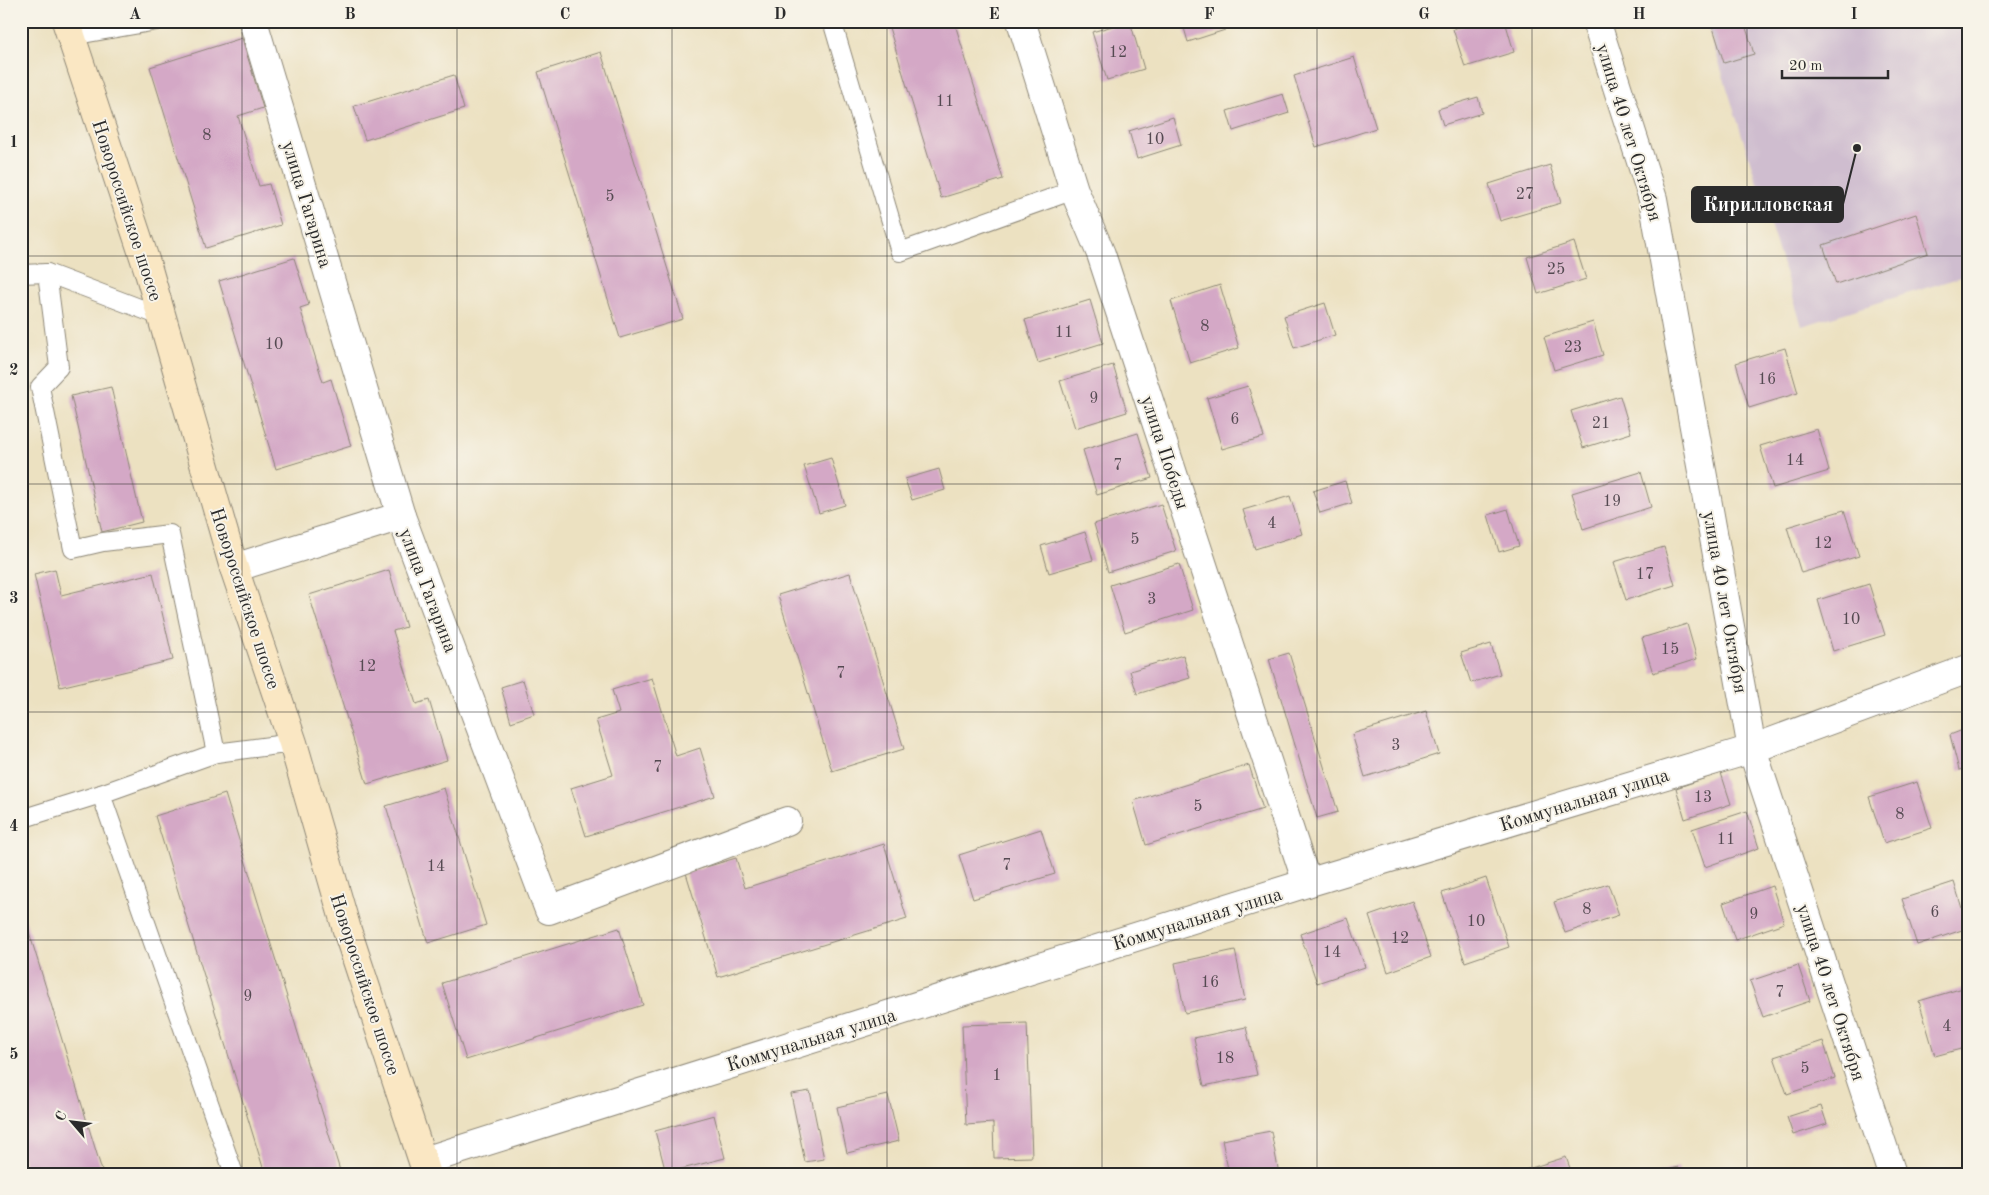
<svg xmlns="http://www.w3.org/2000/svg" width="1989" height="1195" viewBox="0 0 1989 1195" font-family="'Old Standard TT',serif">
<rect width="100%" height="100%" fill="#f7f3e8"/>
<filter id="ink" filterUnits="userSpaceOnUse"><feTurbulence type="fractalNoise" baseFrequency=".02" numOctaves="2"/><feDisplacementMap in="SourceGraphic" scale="10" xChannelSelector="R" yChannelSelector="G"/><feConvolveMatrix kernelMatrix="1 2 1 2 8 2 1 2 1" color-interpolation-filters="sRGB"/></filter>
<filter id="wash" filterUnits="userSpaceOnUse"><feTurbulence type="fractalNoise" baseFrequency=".0096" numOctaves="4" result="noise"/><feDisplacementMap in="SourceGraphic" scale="20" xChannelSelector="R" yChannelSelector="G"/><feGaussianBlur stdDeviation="1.12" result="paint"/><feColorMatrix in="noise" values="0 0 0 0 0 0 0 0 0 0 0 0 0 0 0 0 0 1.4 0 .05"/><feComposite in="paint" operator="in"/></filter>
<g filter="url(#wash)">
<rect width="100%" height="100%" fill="#ece1c1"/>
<polygon fill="#cfbdcf" points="1706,21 1968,21 1968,275 1802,326"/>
<g id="blocks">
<g fill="#d4a8c6">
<polygon points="887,21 954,21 1003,179 941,198"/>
<polygon points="1130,21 1144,69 1107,80 1092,32"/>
<polygon points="1182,21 1222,21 1225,30 1188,42"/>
<polygon points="1478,21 1505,21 1514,52 1465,67 1453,29"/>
<polygon points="1711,21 1744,21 1754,54 1724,63"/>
<polygon points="242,38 263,108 238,116 259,186 269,184 281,225 206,248 150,67"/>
<polygon points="601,52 683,319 620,338 538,72"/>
<polygon points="1354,57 1376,128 1316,147 1294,76"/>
<polygon points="454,75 464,109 365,140 354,106"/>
<polygon points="1283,94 1289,113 1233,131 1227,111"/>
<polygon points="1478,97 1482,113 1443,125 1438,109"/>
<polygon points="1173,117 1181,145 1137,159 1129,131"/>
<polygon points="1550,165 1561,203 1500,221 1489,184"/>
<polygon points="1916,214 1928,253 1836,284 1823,245"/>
<polygon points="1574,242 1586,279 1538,294 1527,257"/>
<polygon points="294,258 309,305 300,308 323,382 331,379 351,446 276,469 219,281"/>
<polygon points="1220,285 1239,348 1190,363 1171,301"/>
<polygon points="1090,300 1103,343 1038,363 1025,320"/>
<polygon points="1325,303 1335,335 1294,348 1284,316"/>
<polygon points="1593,322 1603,355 1554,370 1544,337"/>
<polygon points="1785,348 1798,393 1749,408 1736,363"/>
<polygon points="1113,365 1127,412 1075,428 1060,381"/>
<polygon points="1248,386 1264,437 1222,449 1207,398"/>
<polygon points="111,387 142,522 102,532 71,396"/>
<polygon points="1620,396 1631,433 1583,448 1571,411"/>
<polygon points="1817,429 1829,471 1773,488 1760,446"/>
<polygon points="1138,433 1152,478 1097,495 1083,450"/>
<polygon points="831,458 845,505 819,513 804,466"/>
<polygon points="939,469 945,490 912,500 905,479"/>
<polygon points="1641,472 1651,507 1583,529 1572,493"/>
<polygon points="1345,481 1352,503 1320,513 1313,491"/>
<polygon points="1290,496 1302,534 1255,549 1243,510"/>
<polygon points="1161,504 1176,551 1108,572 1094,524"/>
<polygon points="1508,509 1519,546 1499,552 1488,515"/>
<polygon points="1844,510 1859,556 1801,573 1787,527"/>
<polygon points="1085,532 1093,560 1049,573 1041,546"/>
<polygon points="1664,547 1675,585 1626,600 1614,562"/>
<polygon points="1179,564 1193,610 1125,632 1110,585"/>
<polygon points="55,569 61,595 153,573 173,660 60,687 34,574"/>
<polygon points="389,570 406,627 393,631 416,704 429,700 447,760 367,784 309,595"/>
<polygon points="850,573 904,749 832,771 778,595"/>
<polygon points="1869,584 1885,635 1833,651 1818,600"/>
<polygon points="1687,624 1697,659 1653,673 1642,638"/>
<polygon points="1491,644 1500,674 1471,683 1461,653"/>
<polygon points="1289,653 1338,812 1317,818 1269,659"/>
<polygon points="1183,655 1190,678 1137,694 1130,671"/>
<polygon points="652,678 676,756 700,748 715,796 586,836 571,788 613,775 596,720 619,713 612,690"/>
<polygon points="523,680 534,714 511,722 501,687"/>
<polygon points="1426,711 1439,754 1365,777 1352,734"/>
<polygon points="1968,728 1968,768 1959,770 1950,735"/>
<polygon points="1249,765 1263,809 1146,845 1133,801"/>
<polygon points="1721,773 1731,804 1685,819 1676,788"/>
<polygon points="1917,782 1932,828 1884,843 1869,797"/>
<polygon points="444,788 486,925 428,943 386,806"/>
<polygon points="225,794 341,1174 265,1174 155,816"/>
<polygon points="1747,811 1759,848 1705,867 1692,829"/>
<polygon points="1041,829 1055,874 973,899 959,855"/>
<polygon points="884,844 907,919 718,977 686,873 736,858 745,888"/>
<polygon points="1486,878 1509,947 1465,962 1442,893"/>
<polygon points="1954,882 1968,928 1917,945 1902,899"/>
<polygon points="1608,884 1619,915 1565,933 1554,902"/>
<polygon points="1772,886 1784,923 1735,940 1723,903"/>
<polygon points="1412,901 1431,957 1388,972 1369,916"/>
<polygon points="22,909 103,1174 28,1174 21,1152"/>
<polygon points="1348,918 1365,967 1317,983 1300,934"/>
<polygon points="619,928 643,1005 466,1060 442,983"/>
<polygon points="1235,950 1245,1000 1185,1013 1175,963"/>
<polygon points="1798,965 1810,1001 1763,1017 1750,981"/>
<polygon points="1963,988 1968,1003 1968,1047 1935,1056 1919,1001"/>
<polygon points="1027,1023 1032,1157 994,1158 993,1123 966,1125 962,1025"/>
<polygon points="1246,1027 1257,1075 1204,1086 1194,1038"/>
<polygon points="1823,1041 1835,1078 1787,1094 1774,1057"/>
<polygon points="810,1091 824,1159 805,1162 791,1094"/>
<polygon points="888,1095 899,1141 847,1153 837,1107"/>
<polygon points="1821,1106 1827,1124 1793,1135 1787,1117"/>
<polygon points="714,1115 725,1158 666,1173 655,1131"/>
<polygon points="1271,1131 1279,1174 1229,1174 1222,1140"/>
<polygon points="1566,1157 1572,1174 1515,1174 1515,1173"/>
<polygon points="1678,1167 1680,1174 1659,1174 1659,1173"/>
</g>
</g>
</g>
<g filter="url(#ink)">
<use href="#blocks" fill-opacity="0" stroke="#8c8676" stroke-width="1"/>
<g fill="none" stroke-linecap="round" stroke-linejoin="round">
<defs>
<g id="service">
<polyline points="832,21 900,252 1074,190"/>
<polyline points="71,36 157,21"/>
<polyline points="47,273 59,367 40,387 73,549 103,542 170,534 216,753"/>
<polyline points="21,274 47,273 163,317"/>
<polyline points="101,794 234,1174"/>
<polyline points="21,819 101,794 216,753 293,743"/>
</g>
<g id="minor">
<polyline points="253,21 401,516 549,910 787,821"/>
<polyline points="1021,21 1074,190 1101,254 1307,883"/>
<polyline points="1596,21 1653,199 1752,749 1892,1174"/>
<polyline points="234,568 401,516"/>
<polyline points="424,1161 1307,883 1752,749 1968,669"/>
</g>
<polyline id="secondary" points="66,21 148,269 234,568 293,743 347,930 427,1174"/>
</defs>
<use href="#service" stroke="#8c8676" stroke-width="20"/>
<use href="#minor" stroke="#8c8676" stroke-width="30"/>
<use href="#secondary" stroke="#8c8676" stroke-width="30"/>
<use href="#service" stroke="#fff" stroke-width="18"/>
<use href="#minor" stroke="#fff" stroke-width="28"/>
<use href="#secondary" stroke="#fae7c3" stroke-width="28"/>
</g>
</g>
<path fill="none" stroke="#2b2b2b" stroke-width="1" stroke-opacity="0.55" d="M242,21V1174M457,21V1174M672,21V1174M887,21V1174M1102,21V1174M1317,21V1174M1532,21V1174M1747,21V1174M21,256H1968M21,484H1968M21,712H1968M21,940H1968"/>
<g text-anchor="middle" stroke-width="4" stroke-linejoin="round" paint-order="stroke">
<g font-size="16" fill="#554a52">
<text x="1118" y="57">12</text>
<text x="945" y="106">11</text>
<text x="207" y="140">8</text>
<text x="1155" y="144">10</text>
<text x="1525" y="199">27</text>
<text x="610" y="201">5</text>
<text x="1556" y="274">25</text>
<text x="1205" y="331">8</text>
<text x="1064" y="337">11</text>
<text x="274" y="349">10</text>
<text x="1573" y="352">23</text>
<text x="1767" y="384">16</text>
<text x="1094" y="403">9</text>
<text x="1235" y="424">6</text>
<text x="1601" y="428">21</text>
<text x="1795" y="465">14</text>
<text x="1118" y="470">7</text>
<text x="1612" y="506">19</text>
<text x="1272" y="528">4</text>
<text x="1135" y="544">5</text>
<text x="1823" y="548">12</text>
<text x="1645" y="579">17</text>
<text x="1152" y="604">3</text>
<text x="1851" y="624">10</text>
<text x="1670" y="654">15</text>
<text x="367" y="671">12</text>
<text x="841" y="678">7</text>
<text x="1396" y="750">3</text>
<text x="658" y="772">7</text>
<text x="1703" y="802">13</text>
<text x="1198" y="811">5</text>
<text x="1900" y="819">8</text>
<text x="1726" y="844">11</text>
<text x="1007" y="870">7</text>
<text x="436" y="871">14</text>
<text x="1587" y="914">8</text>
<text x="1935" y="917">6</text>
<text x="1754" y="919">9</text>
<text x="1476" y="926">10</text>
<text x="1400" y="943">12</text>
<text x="1332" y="957">14</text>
<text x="1210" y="987">16</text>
<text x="1780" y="997">7</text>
<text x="248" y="1001">9</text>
<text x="1947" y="1031">4</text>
<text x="1225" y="1063">18</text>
<text x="1805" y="1073">5</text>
<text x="997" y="1080">1</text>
</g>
<g font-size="19" fill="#2b2b2b" stroke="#f7f3e8">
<text transform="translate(1630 132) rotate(73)" y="7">улица 40 лет Октября</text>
<text transform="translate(308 204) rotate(73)" y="7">улица Гагарина</text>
<text transform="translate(128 210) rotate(72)" y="7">Новороссийское шоссе</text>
<text transform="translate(1166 452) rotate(72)" y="7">улица Победы</text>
<text transform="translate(429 590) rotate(69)" y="7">улица Гагарина</text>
<text transform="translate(246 598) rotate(72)" y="7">Новороссийское шоссе</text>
<text transform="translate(1726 602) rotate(80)" y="7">улица 40 лет Октября</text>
<text transform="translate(1584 799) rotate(-17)" y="7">Коммунальная улица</text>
<text transform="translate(1197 918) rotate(-17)" y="7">Коммунальная улица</text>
<text transform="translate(366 984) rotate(72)" y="7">Новороссийское шоссе</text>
<text transform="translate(1832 992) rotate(72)" y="7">улица 40 лет Октября</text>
<text transform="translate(811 1039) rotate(-17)" y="7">Коммунальная улица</text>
</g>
</g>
<path fill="none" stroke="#2b2b2b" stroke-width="2" d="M1857 148L1843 204"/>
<circle fill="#2b2b2b" stroke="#f7f3e8" stroke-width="2" cx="1857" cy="148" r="5"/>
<rect fill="#2b2b2b" stroke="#2b2b2b" stroke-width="2" x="1692" y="187" width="151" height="35" rx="5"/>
<g font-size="20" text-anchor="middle" font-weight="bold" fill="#fff">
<text x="1768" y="211">Кирилловская</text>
</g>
<rect width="1989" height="1195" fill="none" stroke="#f7f3e8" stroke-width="55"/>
<g transform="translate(72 1122) rotate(298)" stroke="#f7f3e8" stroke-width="4" paint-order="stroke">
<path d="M0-4L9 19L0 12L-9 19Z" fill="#2b2b2b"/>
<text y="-8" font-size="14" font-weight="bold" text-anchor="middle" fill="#2b2b2b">С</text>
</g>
<path d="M1782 70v8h106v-8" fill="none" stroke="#2b2b2b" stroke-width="2.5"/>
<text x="1789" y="70" font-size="15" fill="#2b2b2b" stroke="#f7f3e8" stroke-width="4" paint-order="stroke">20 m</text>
<rect x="28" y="28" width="1934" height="1140" fill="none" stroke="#2b2b2b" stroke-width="2"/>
<g font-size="16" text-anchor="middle" font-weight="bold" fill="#2b2b2b">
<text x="135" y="19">A</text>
<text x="350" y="19">B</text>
<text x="565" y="19">C</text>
<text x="780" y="19">D</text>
<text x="994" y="19">E</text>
<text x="1209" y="19">F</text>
<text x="1424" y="19">G</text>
<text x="1639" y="19">H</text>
<text x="1854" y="19">I</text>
<text x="14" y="147">1</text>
<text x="14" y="375">2</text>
<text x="14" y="603">3</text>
<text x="14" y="831">4</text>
<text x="14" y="1059">5</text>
</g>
</svg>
